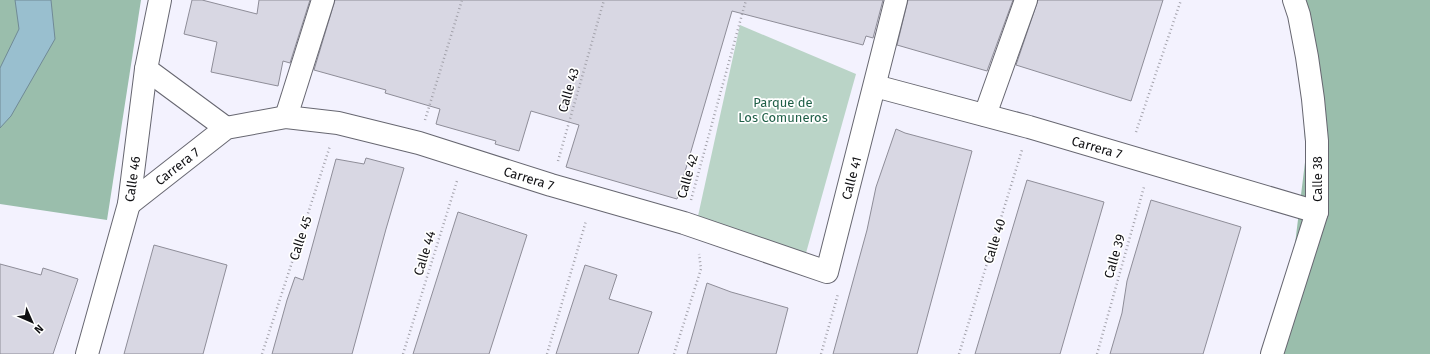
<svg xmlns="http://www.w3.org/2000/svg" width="1430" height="354" viewBox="0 0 1430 354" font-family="'Fira Sans',sans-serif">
<rect width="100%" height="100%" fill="#f3f2fe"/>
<polygon fill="#bad4c7" points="740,25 856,74 806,253 698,216"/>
<g fill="#9abeac">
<polygon points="0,0 141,0 107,220 0,204"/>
<polygon points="1295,0 1430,0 1430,354 1264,354 1295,244 1306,154"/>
</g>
<polygon fill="#99bfcf" stroke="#708a96" points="15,0 51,0 55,39 11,116 0,128 0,68 19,29"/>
<g fill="#d8d7e3" stroke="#8e8d98">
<polygon points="192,0 202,0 257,14 259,0 310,0 290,63 283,61 278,86 211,72 217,42 184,34"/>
<polygon points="335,0 883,0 873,38 866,36 863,45 732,11 677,199 566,167 579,125 531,111 519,151 495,144 496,141 436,124 440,109 385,93 386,90 314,70"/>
<polygon points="908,0 1013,0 987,71 897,45"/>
<polygon points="1038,0 1163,0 1131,101 1016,65"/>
<polygon points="896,129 905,133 972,151 917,354 833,354 867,230 876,187"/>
<polygon points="366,158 404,168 386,229 352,354 272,354 287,300 295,277 303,280 336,159 364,164"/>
<polygon points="1027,180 1104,202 1060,354 975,354"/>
<polygon points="1151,200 1241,227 1203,354 1110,354 1122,313 1127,281"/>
<polygon points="458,212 527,235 489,354 413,354"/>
<polygon points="154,245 227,265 203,354 124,354"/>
<polygon points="0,264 41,275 43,268 78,279 53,354 0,354"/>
<polygon points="585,265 617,275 609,299 652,312 638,354 556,354"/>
<polygon points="707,283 731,292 788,308 776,354 687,354"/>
</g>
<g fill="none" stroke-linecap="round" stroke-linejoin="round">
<defs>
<g id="minor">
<polyline points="146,69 226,128"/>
<polyline points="875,86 1029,127 1317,212"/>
<polyline points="985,115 1026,0"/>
<polyline points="286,117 323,0"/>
<polyline points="129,204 226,128 286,117 338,123 419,143 551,185 684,223 827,272 896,0"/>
<polyline points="87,354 129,204 146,69 160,0"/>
</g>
<polyline id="secondary" points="1272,354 1317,212 1317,141 1313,99 1307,57 1299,15 1294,0"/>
</defs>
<use href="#minor" stroke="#676771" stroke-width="24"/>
<use href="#secondary" stroke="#676771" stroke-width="24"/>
<g stroke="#a3a2ab" stroke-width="2.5" stroke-dasharray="1 3" stroke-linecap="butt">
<polyline points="425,120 462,0"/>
<polyline points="1136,132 1181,0"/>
<polyline points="558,161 604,0"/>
<polyline points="691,200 746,0"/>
<polyline points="262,354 330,146"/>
<polyline points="403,354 457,181"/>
<polyline points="547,354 586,221"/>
<polyline points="674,354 701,269 699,254"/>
<polyline points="821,354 838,294"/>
<polyline points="959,354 1022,150"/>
<polyline points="1097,354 1144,187"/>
</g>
<use href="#minor" stroke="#fff" stroke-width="22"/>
<use href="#secondary" stroke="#fff" stroke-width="22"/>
</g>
<g text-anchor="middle" stroke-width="3.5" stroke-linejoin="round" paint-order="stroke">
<g font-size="13" fill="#0f0f12" stroke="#fff">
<text transform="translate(568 90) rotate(-74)" y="5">Calle 43</text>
<text transform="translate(1097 147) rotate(16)" y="5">Carrera 7</text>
<text transform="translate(177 166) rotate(-38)" y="5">Carrera 7</text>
<text transform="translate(687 176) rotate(-74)" y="5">Calle 42</text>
<text transform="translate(529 178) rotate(17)" y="5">Carrera 7</text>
<text transform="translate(851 178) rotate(-75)" y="5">Calle 41</text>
<text transform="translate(132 179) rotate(-82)" y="5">Calle 46</text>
<text transform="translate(1317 179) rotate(-90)" y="5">Calle 38</text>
<text transform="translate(300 238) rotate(-72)" y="5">Calle 45</text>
<text transform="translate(994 241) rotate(-73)" y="5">Calle 40</text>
<text transform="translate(424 253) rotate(-73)" y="5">Calle 44</text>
<text transform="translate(1114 256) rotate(-74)" y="5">Calle 39</text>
</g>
<g font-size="13" fill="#1f5f47" stroke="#fff">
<text x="783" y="107">Parque de<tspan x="783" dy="15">Los Comuneros</tspan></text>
</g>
</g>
<g transform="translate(32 322) rotate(135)" stroke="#ffffff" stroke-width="3" paint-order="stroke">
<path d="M0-3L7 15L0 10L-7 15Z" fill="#0f0f12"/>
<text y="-6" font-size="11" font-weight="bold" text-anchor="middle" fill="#0f0f12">N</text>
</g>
</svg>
